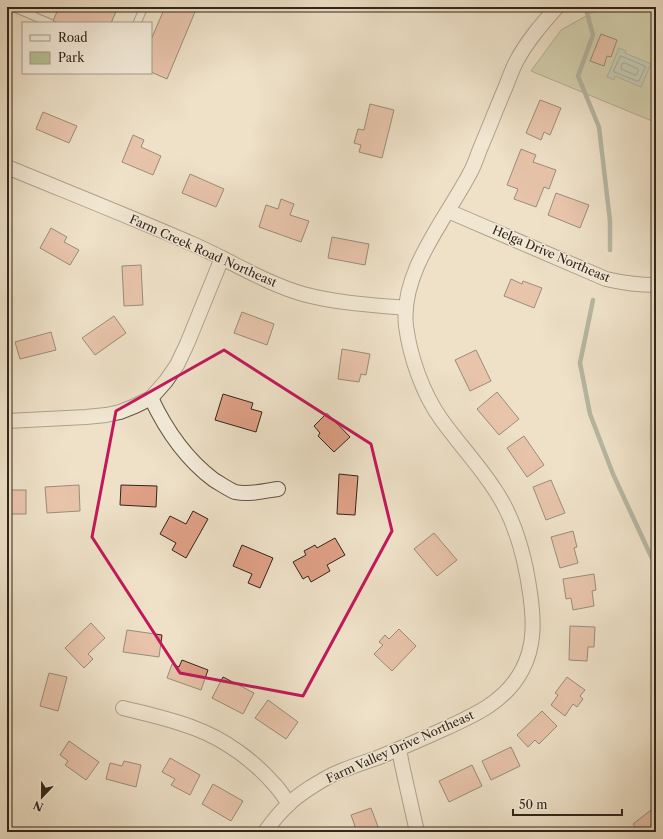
<svg xmlns="http://www.w3.org/2000/svg" width="663" height="839" viewBox="0 0 663 839" font-family="'Libre Caslon Text',serif">
<rect width="100%" height="100%" fill="#eee1c8"/>
<filter id="stains"><feTurbulence type="fractalNoise" baseFrequency=".005" numOctaves="4"/><feColorMatrix values="0 0 0 0 .2 0 0 0 0 .09 0 0 0 0 .02 0 0 0 .5 -.17"/></filter>
<radialGradient id="worn" r=".72"><stop offset=".6" stop-color="#630" stop-opacity="0"/><stop offset="1" stop-color="#630" stop-opacity=".3"/></radialGradient>
<polygon fill="#b6c398" stroke="#747458" points="602,7 656,7 656,113 652,121 531,71 561,30"/>
<polygon fill="#9bbeaf" stroke="#718173" points="619,48 626,51 625,53 651,64 641,87 615,76 614,80 607,77"/>
<g fill="none" stroke-linecap="round" stroke-linejoin="round">
<g stroke="#667264" stroke-width="1">
<polygon points="621,56 645,66 645,68 639,81 637,81 614,72 614,70"/>
<polygon points="625,63 638,69 638,71 637,74 635,75 621,69 621,67 622,64"/>
</g>
<g stroke="#718173" stroke-width="4.5">
<polyline points="587,13 593,35 578,76 599,127 610,221 610,250"/>
<polyline points="593,300 580,363 590,414 613,474 656,567"/>
</g>
</g>
<g fill="#e0a187" stroke="#322519">
<polygon points="59,7 118,7 111,23 59,23 53,21"/>
<polygon points="165,7 197,7 167,79 151,72 151,40"/>
<polygon points="601,34 617,40 611,57 607,56 604,66 590,61"/>
<polygon points="7,79 11,81 7,94"/>
<polygon points="540,100 561,108 550,135 544,132 541,140 526,133"/>
<polygon points="370,104 394,110 382,158 359,152 361,145 354,143 358,129 364,130"/>
<polygon points="43,112 77,126 69,143 36,129"/>
<polygon points="133,135 144,140 141,147 161,156 153,175 122,162"/>
<polygon points="521,149 536,155 533,162 556,170 549,189 544,187 536,207 514,199 518,189 507,185"/>
<polygon points="190,174 224,189 216,207 182,193"/>
<polygon points="556,193 589,205 580,228 548,215"/>
<polygon points="281,199 294,204 290,215 309,221 301,242 259,227 266,205 278,209"/>
<polygon points="51,228 67,237 64,242 79,250 70,265 40,248"/>
<polygon points="7,229 12,231 7,242"/>
<polygon points="332,237 369,244 365,265 328,258"/>
<polygon points="141,265 143,305 124,306 122,266"/>
<polygon points="511,279 522,284 523,281 542,288 534,308 504,296"/>
<polygon points="242,312 274,324 267,345 234,333"/>
<polygon points="114,316 126,333 95,355 82,338"/>
<polygon points="51,332 56,350 20,359 15,342"/>
<polygon points="342,349 370,354 366,375 361,374 359,382 338,379"/>
<polygon points="476,350 491,381 470,391 455,360"/>
<polygon points="497,392 519,419 499,435 477,409"/>
<polygon points="223,394 253,403 251,409 262,412 256,432 215,420"/>
<polygon points="327,413 350,437 334,452 318,436 320,433 314,426"/>
<polygon points="654,421 656,421 656,452 655,452"/>
<polygon points="524,436 544,465 527,477 507,448"/>
<polygon points="339,474 358,476 355,515 337,514"/>
<polygon points="551,480 565,513 546,520 533,487"/>
<polygon points="79,485 80,511 47,513 45,487"/>
<polygon points="121,485 157,486 156,507 120,505"/>
<rect x="7" y="490" width="19" height="24"/>
<polygon points="193,511 208,519 186,558 172,550 176,543 160,534 170,516 186,524"/>
<polygon points="573,531 577,547 574,548 578,563 560,568 551,537"/>
<polygon points="434,533 457,560 437,576 414,549"/>
<polygon points="335,538 345,555 327,565 330,571 311,582 308,576 303,579 293,562 306,555 304,551 315,545 317,548"/>
<polygon points="242,545 273,558 260,588 248,583 252,574 233,566"/>
<polygon points="594,574 596,590 592,591 594,606 573,610 571,598 566,599 563,579"/>
<polygon points="91,623 105,638 88,654 93,659 84,668 65,648"/>
<polygon points="570,626 595,627 594,647 588,647 587,661 569,660"/>
<polygon points="399,629 416,646 392,671 374,654 383,645 379,642 385,635 389,639"/>
<polygon points="127,630 162,635 159,657 123,652"/>
<polygon points="182,660 208,670 201,690 167,678 172,664 179,667"/>
<polygon points="49,673 67,677 58,711 40,706"/>
<polygon points="223,677 254,693 243,714 212,698"/>
<polygon points="567,677 585,690 580,696 583,699 577,707 573,704 565,716 551,705 558,695 555,693"/>
<polygon points="268,700 298,722 286,739 255,718"/>
<polygon points="542,711 557,726 539,744 535,740 528,747 517,735"/>
<polygon points="69,741 99,762 86,780 65,765 68,761 60,755"/>
<polygon points="511,747 520,766 491,780 482,761"/>
<polygon points="170,758 200,775 190,795 171,785 175,779 162,772"/>
<polygon points="124,761 141,765 136,787 106,779 110,763 122,766"/>
<polygon points="472,765 482,786 449,802 439,781"/>
<polygon points="213,784 243,801 231,821 202,804"/>
<polygon points="655,807 656,809 656,832 635,832 637,830 633,824"/>
<polygon points="371,808 380,832 357,832 351,815"/>
</g>
<g fill="none" stroke-linecap="round" stroke-linejoin="round">
<defs>
<g id="lane">
<polyline points="12,7 50,23"/>
<polyline points="32,15 35,7"/>
<polyline points="137,23 144,7"/>
</g>
<g id="street">
<path d="M7,167C70,193 133,218 195,245C231,261 265,283 303,294C336,303 372,305 406,308"/>
<path d="M448,211L606,279C623,283 639,285 656,285"/>
<path d="M151,398C165,428 186,459 214,480C221,484 228,489 235,492C249,495 264,491 278,489"/>
<polyline points="7,421 86,417 106,415 120,412 135,406 151,398 166,381 177,365 187,344 222,258"/>
<path d="M123,708C147,714 171,719 194,728C224,739 253,760 274,784C280,790 284,797 289,804"/>
<polyline points="399,749 402,765 417,832"/>
<path d="M265,832C272,822 280,812 289,804C300,793 314,785 328,777C343,769 360,764 377,758C399,749 422,739 444,729C475,715 506,701 522,670C535,646 534,620 530,593C525,557 516,521 495,490C479,465 458,443 441,419C423,394 410,357 406,326C400,272 446,219 470,173C474,166 477,157 480,149C489,128 497,107 506,86C509,78 512,70 516,62C527,41 542,24 557,7"/>
</g>
</defs>
<use href="#lane" stroke="#615445" stroke-width="9"/>
<use href="#street" stroke="#615445" stroke-width="16"/>
<use href="#lane" stroke="#f4ecdb" stroke-width="7"/>
<use href="#street" stroke="#f4ecdb" stroke-width="14"/>
</g>
<path d="M0 0H663V839H0ZM224,350L371,444L392,531L303,696L180,673L92,537L116,411Z" fill="#eee1c8" fill-opacity=".55" fill-rule="evenodd"/>
<path fill="none" stroke="#c2185b" stroke-width="3" stroke-linejoin="round" d="M224,350L371,444L392,531L303,696L180,673L92,537L116,411Z"/>
<g text-anchor="middle" stroke-width="3" stroke-linejoin="round" paint-order="stroke">
<g font-size="12" fill="#322519" stroke="#f4ecdb">
<text transform="translate(203 251) rotate(24)" y="4">Farm Creek Road Northeast</text>
<text transform="translate(551 254) rotate(23)" y="4">Helga Drive Northeast</text>
<text transform="translate(400 747) rotate(-24)" y="4">Farm Valley Drive Northeast</text>
</g>
</g>
<rect width="663" height="839" fill="none" stroke="#eee1c8" stroke-width="24"/>
<rect x="8" y="8" width="647" height="823" fill="none" stroke="#322519" stroke-width="2"/>
<rect x="12" y="12" width="639" height="815" fill="none" stroke="#322519"/>
<rect x="22" y="22" width="130" height="52" fill="#f4ecdb" stroke="#a69c8d"/>
<rect x="30" y="35" width="20" height="6" fill="#f4ecdb" stroke="#a69c8d"/>
<text x="58" y="42" font-size="12" fill="#322519">Road</text>
<rect x="30" y="52" width="20" height="12" fill="#b6c398" stroke="#a69c8d"/>
<text x="58" y="62" font-size="12" fill="#322519">Park</text>
<g transform="translate(42 797) rotate(202)" stroke="#f4ecdb" stroke-width="3" paint-order="stroke">
<path d="M0-3L7 15L0 10L-7 15Z" fill="#322519"/>
<text y="-6" font-size="11" font-weight="bold" text-anchor="middle" fill="#322519">N</text>
</g>
<path d="M513 809v6h109v-6" fill="none" stroke="#322519" stroke-width="2"/>
<text x="519" y="809" font-size="12" fill="#322519" stroke="#f4ecdb" stroke-width="3" paint-order="stroke">50 m</text>
<rect width="100%" height="100%" filter="url(#stains)"/>
<rect width="100%" height="100%" fill="url(#worn)"/>
</svg>
